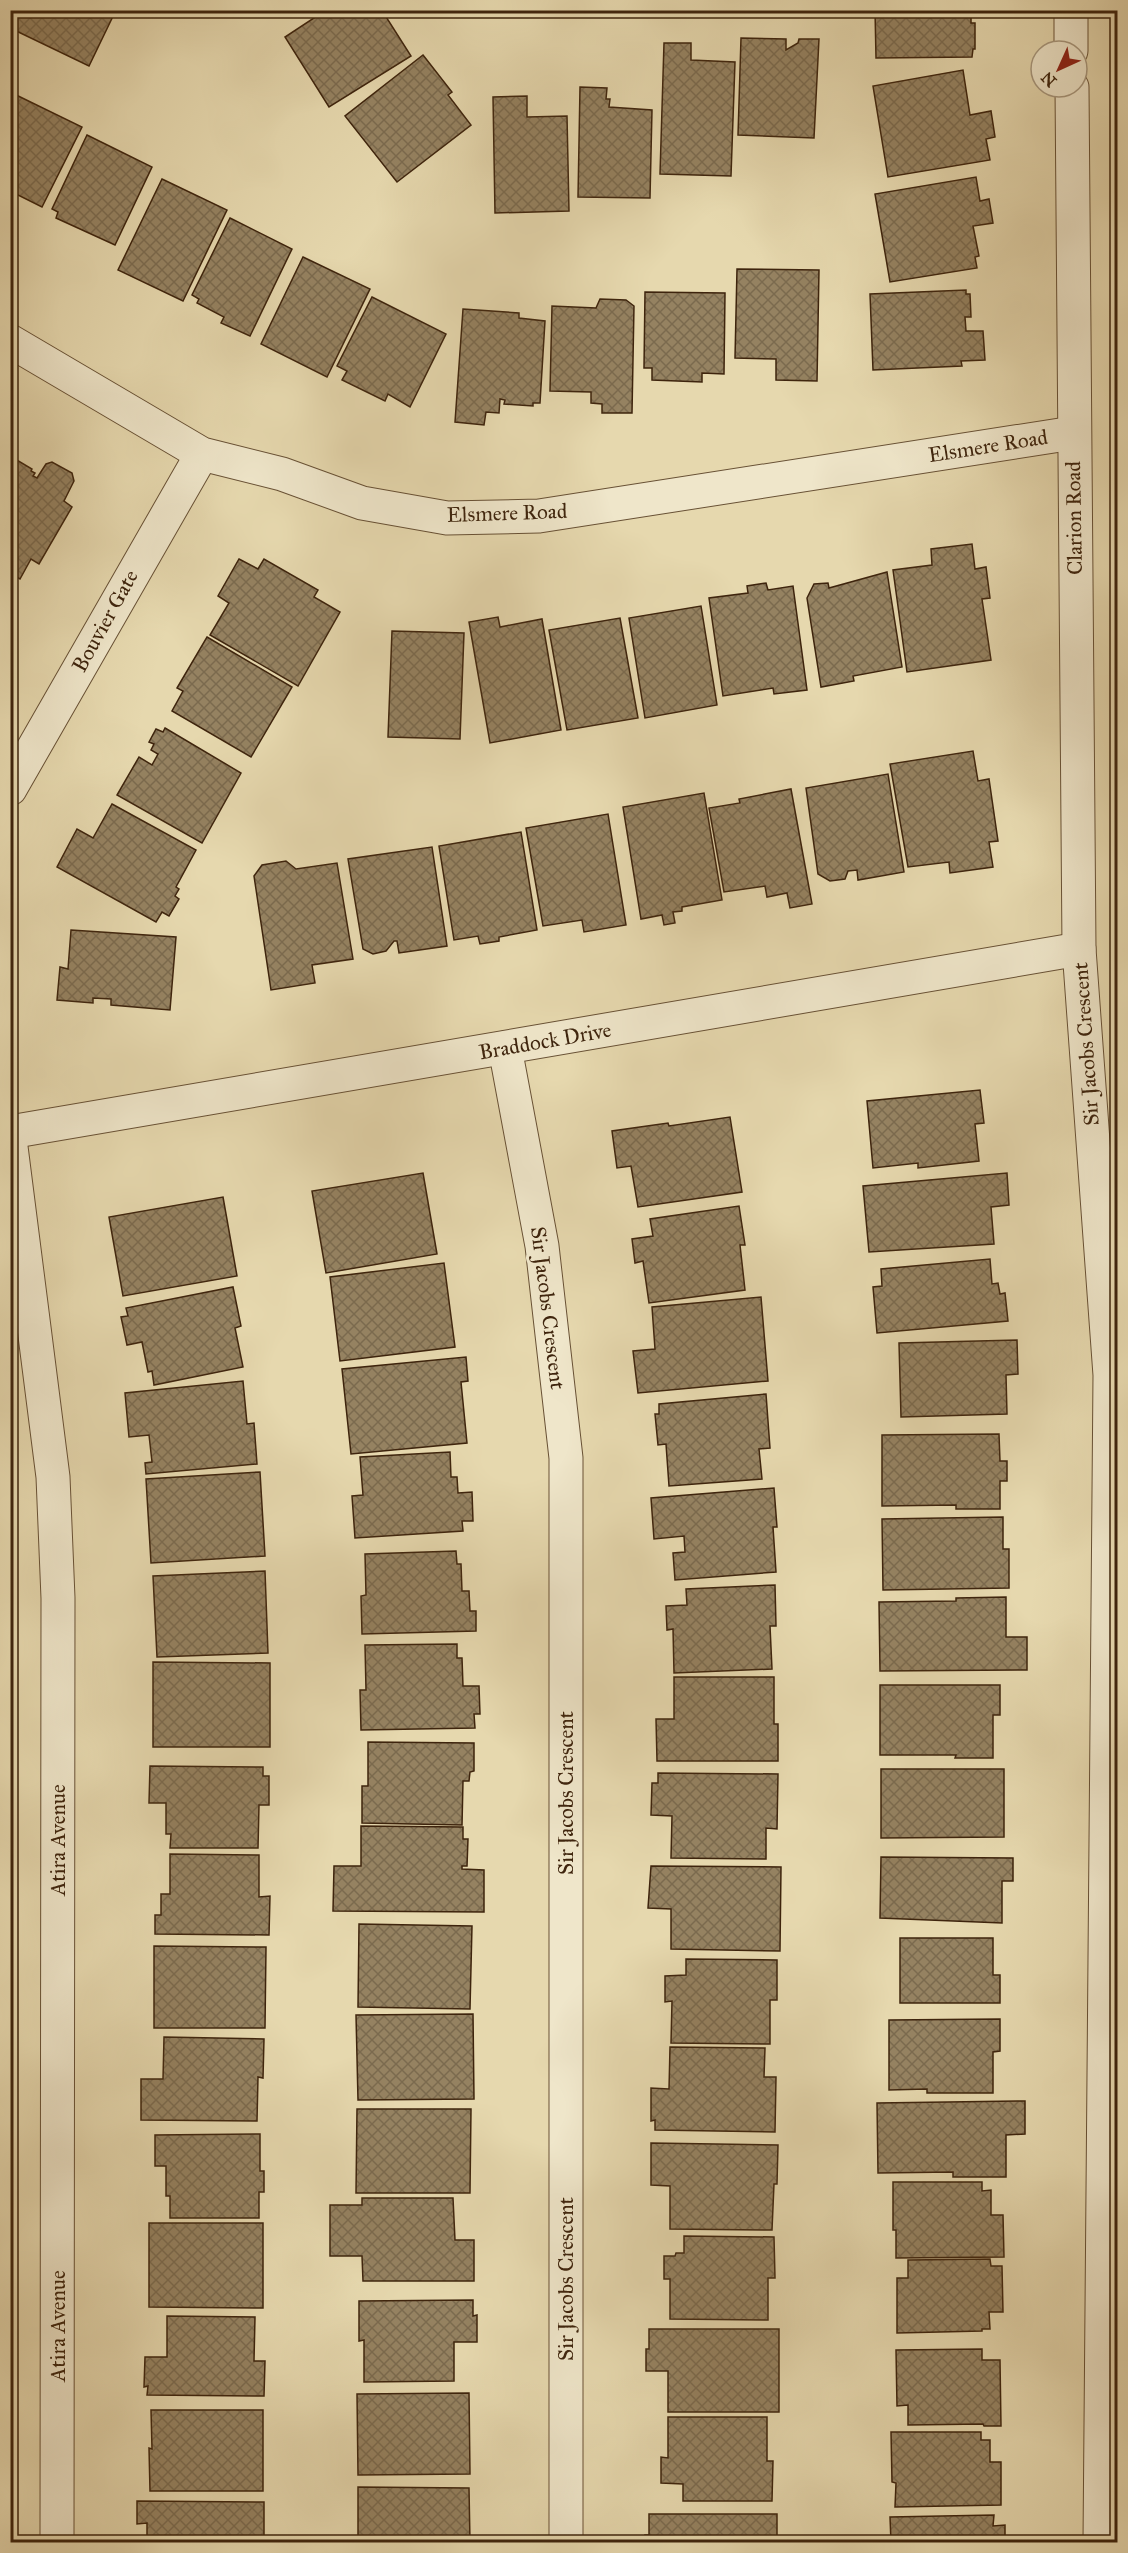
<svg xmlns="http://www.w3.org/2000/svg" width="1128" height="2553" viewBox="0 0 1128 2553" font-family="'IM FELL Great Primer',serif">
<defs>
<pattern id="building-cross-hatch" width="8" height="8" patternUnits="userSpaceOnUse" patternTransform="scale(1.5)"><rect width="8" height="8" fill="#958261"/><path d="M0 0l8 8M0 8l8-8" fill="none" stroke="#7b6a4e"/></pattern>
</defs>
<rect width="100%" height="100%" fill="#e6d8ae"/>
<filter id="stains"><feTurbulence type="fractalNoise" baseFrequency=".00333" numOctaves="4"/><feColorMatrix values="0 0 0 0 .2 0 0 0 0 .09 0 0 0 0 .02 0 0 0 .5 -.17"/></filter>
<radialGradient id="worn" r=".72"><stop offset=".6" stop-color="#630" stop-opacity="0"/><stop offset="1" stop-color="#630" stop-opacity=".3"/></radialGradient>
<g fill="url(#building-cross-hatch)" stroke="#3e240d" stroke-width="1.5">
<polygon points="10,10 116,10 89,66 10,28"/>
<polygon points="326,10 371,10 375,17 383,12 411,56 329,107 285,37"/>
<polygon points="875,10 989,10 989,12 971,15 971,23 975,23 975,49 973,49 972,57 876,58"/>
<polygon points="741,38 786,39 786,50 798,43 799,39 819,39 814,138 738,135"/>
<polygon points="664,43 691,43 691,60 735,62 731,176 660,174"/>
<polygon points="423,55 452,92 448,95 471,125 397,182 345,116"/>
<polygon points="963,70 970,115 991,111 995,137 986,139 990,160 888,177 873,86"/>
<polygon points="580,87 607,88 606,99 610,99 609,107 652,110 650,198 578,197"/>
<polygon points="10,92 82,127 42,207 10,191"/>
<polygon points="527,96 527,117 567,116 569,211 495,213 493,97"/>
<polygon points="87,135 152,167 115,245 56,218 58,212 52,209"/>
<polygon points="976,177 980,201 989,199 993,223 973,226 979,256 975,257 977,268 890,282 875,194"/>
<polygon points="162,179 227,210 183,301 118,270"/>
<polygon points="230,218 292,249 250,336 221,323 224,317 197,303 199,299 192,295"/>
<polygon points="303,257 370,289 327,377 261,344"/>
<polygon points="737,269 819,270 817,381 776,380 776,359 735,358"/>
<polygon points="966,290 966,294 970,294 971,317 965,317 966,331 983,331 985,360 961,361 962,366 873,370 870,294"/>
<polygon points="645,292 725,293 724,374 702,373 702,382 652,380 652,368 644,368"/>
<polygon points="372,297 446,334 410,407 388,394 385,401 342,380 347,371 337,366"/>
<polygon points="600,299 626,300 634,306 632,413 602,413 602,404 591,403 591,392 550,391 552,306 596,308"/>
<polygon points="463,309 519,313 519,318 545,321 540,403 533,403 533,406 504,404 505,400 500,399 499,413 486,412 484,425 455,422"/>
<polygon points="10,456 32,469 31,471 35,473 33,476 37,478 46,464 52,462 72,473 74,481 64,501 72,507 39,564 31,559 20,579 10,573"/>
<polygon points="972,544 975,569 986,567 990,598 982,599 991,660 907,672 893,570 932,565 931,549"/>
<polygon points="239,559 258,569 264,559 318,590 314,597 340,612 298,686 210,635 229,603 218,596"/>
<polygon points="887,572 902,667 853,676 854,681 821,687 807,598 814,584 828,583 829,588"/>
<polygon points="766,583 768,590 793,586 807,690 774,694 773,688 723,696 709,598 748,593 747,586"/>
<polygon points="701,606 717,705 645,718 629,618"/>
<polygon points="498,617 500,627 542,619 561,730 490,743 469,622"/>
<polygon points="620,618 638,718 567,730 549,630"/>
<polygon points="392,631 464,633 460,739 388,737"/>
<polygon points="207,637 292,687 251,757 172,711 183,691 177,688"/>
<polygon points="165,728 241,773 202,843 117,795 139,757 152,765 158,754 151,750 154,744 149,742 156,729 163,732"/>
<polygon points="973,751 978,781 989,779 998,841 989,842 993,867 950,873 949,862 908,867 890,764"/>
<polygon points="888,774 904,872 858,880 857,870 848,871 845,879 830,881 818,874 806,788"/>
<polygon points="791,789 812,904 790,908 787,893 767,897 765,886 724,892 709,808 740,803 739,799"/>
<polygon points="704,793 722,900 682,907 682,911 673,912 675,923 664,925 662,915 641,919 623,807"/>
<polygon points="112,804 196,850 176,887 179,889 175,896 179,899 169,916 162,912 156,922 57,867 77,829 93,838"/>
<polygon points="608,814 626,925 584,932 582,920 543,926 526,828"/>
<polygon points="521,832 537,930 499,937 499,941 480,944 478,936 454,940 439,846"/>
<polygon points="432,847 447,946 399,953 397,941 394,941 386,951 373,954 363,949 348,859"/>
<polygon points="286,861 296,869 337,863 353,959 312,965 315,983 271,990 254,876 262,865"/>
<polygon points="71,930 176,937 170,1010 111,1005 111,999 93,998 93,1003 57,1000 60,967 68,969"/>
<polygon points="980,1090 984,1123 975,1124 979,1161 918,1168 918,1163 873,1168 867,1101"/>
<polygon points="730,1117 742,1192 638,1207 631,1166 617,1168 612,1131 668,1123 669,1126"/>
<polygon points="423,1173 437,1254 326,1273 312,1191"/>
<polygon points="1007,1173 1009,1205 991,1207 994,1244 869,1252 863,1186"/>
<polygon points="223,1197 237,1276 123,1296 109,1217"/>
<polygon points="739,1206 745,1245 740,1245 745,1290 649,1303 643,1261 635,1263 632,1239 653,1236 650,1219"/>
<polygon points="990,1259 992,1284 998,1283 1000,1294 1005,1293 1008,1321 877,1333 873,1287 882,1286 881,1269"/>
<polygon points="444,1263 455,1347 340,1361 330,1277"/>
<polygon points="233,1287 241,1326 235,1328 243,1367 154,1385 152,1371 148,1372 142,1342 127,1345 121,1317 128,1316 126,1308"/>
<polygon points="761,1297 768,1381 638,1393 633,1351 655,1349 652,1307"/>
<polygon points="1017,1340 1018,1374 1006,1375 1007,1414 901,1417 899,1343"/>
<polygon points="466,1357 468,1381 461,1382 467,1443 351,1454 342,1369"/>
<polygon points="243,1381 247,1424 254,1423 257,1464 146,1474 145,1463 152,1462 149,1435 129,1437 125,1393"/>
<polygon points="766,1394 770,1448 759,1449 762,1479 669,1486 666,1444 658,1445 655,1414 659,1414 659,1404"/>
<polygon points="999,1434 1000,1461 1007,1461 1007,1481 1000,1481 1000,1509 956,1509 956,1505 882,1506 882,1435"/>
<polygon points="450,1452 451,1477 457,1477 458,1493 472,1492 473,1521 462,1521 463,1531 355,1538 352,1496 363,1495 360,1457"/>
<polygon points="260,1472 265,1556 151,1563 146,1479"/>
<polygon points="774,1488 777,1527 773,1527 776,1572 675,1580 673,1553 685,1552 684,1536 654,1539 651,1498"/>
<polygon points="1003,1517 1003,1549 1009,1549 1009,1588 883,1590 882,1519"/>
<polygon points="456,1551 457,1564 461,1564 462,1591 469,1591 470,1611 476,1611 476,1631 362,1634 361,1596 366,1595 365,1554"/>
<polygon points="265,1571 268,1653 157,1657 153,1576"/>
<polygon points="775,1585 776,1626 770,1626 772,1669 674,1673 673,1629 667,1630 666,1606 687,1605 686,1589"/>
<polygon points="1006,1597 1006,1637 1027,1637 1027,1670 880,1671 879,1602 956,1601 956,1598"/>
<polygon points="457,1644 457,1658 462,1658 463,1686 479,1686 480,1714 474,1714 475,1728 361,1730 360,1690 366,1690 365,1645"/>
<polygon points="153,1662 270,1663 270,1747 153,1747"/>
<polygon points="674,1677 774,1677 774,1724 778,1724 778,1761 657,1761 656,1719 674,1719"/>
<polygon points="880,1685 1000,1685 1000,1715 993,1715 993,1758 955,1758 956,1755 880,1755"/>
<polygon points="368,1742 474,1743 474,1771 470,1772 469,1781 463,1781 462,1825 362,1823 362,1786 368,1786"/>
<polygon points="150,1766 263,1767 263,1776 269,1776 269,1805 259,1805 258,1848 170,1848 171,1834 166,1834 166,1803 149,1803"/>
<polygon points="881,1769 1004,1769 1004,1837 881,1838"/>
<polygon points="658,1773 778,1774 777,1829 766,1828 766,1859 671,1858 672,1816 651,1815 652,1783 658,1783"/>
<polygon points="361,1826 463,1827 463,1839 468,1839 467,1866 462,1866 462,1869 484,1870 484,1912 333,1911 334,1866 361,1866"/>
<polygon points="170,1854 259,1855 259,1897 270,1896 269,1935 155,1934 155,1915 161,1915 161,1894 170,1894"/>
<polygon points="881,1857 1013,1858 1013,1881 1002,1881 1002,1923 880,1918"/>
<polygon points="651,1866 781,1867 780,1951 671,1949 671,1909 648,1908"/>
<polygon points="359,1924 472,1926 470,2009 358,2007"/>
<polygon points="900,1938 993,1938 993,1975 1000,1975 1000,2003 900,2003"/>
<polygon points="154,1946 266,1947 265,2028 154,2028"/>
<polygon points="686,1959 777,1960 777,2000 770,2000 770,2044 671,2043 672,2001 665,2002 665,1976 686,1975"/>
<polygon points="473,2014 474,2099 358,2100 356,2015"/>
<polygon points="1000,2019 1000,2051 993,2052 993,2093 927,2093 927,2089 889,2090 889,2020"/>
<polygon points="164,2037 264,2039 263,2078 258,2077 257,2121 141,2120 141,2079 163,2079"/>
<polygon points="670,2047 765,2048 764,2077 776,2077 775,2132 655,2130 655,2120 651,2121 651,2088 669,2089"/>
<polygon points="1025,2101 1025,2134 1006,2135 1006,2177 953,2177 953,2172 878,2173 877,2103"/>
<polygon points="357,2109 471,2109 470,2193 356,2193"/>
<polygon points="260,2134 260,2171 264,2171 264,2192 259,2192 259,2218 170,2218 170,2196 166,2196 166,2166 155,2166 155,2135"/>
<polygon points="651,2143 778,2145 777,2184 774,2184 772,2230 670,2229 670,2186 651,2185"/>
<polygon points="893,2182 982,2182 982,2191 991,2190 991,2215 1003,2215 1004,2257 896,2258 896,2230 893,2230"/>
<polygon points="362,2198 453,2198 455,2240 474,2240 474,2281 363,2281 362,2256 330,2256 330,2205 362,2205"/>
<polygon points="149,2223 263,2223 263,2308 149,2307"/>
<polygon points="684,2236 774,2237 775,2278 768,2278 768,2320 670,2319 670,2279 664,2279 664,2256 675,2256 676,2253 684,2253"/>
<polygon points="990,2259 991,2266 1002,2266 1003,2312 989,2312 990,2329 982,2329 982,2331 897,2333 897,2278 908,2278 908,2260"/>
<polygon points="473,2300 473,2316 477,2315 477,2342 454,2342 454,2381 364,2382 364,2340 359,2341 359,2301"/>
<polygon points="167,2316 255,2317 254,2361 265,2361 264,2396 147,2395 148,2386 144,2387 145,2357 167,2357"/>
<polygon points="649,2329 779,2329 779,2412 668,2412 668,2371 646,2371 646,2349 649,2349"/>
<polygon points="982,2349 982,2360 1000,2360 1001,2426 984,2426 983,2424 908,2425 908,2405 897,2406 896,2350"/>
<polygon points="469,2393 470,2474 358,2475 357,2394"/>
<polygon points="151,2410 263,2410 263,2491 150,2491 149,2448 152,2449"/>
<polygon points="668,2417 767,2417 767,2461 773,2461 772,2501 683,2501 683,2484 661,2483 661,2457 668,2458"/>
<polygon points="891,2432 981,2432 981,2440 990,2440 990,2462 1001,2462 1001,2505 895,2507 896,2483 892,2482"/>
<polygon points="358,2487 469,2488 470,2542 358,2542"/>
<polygon points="137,2501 264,2502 264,2542 147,2542 147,2523 137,2524"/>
<polygon points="649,2514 777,2514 777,2542 645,2542 645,2535 649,2535"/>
<polygon points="994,2515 993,2526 1005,2525 1005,2542 891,2542 890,2517"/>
</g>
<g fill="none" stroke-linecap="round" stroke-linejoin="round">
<defs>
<g id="minor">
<polyline points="1071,10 1071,51"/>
<polyline points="1072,87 1079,949 1110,1375 1100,2542"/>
<polyline points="10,341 202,454 282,474 362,503 447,518 539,516 1073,433"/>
<polyline points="10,789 202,454"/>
<polyline points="505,1048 542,1246 566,1458 566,2542"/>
<polyline points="10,1132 1079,949"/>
<polyline points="10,1139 53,1477 58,1598 57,2542"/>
</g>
</defs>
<use href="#minor" stroke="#685135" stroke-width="35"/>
<use href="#minor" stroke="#efe6ca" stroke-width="33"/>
</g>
<g text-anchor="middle" stroke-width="6" stroke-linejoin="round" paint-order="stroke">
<g font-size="21" fill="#3e240d" stroke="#efe6ca">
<text transform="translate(988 446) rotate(-9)" y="7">Elsmere Road</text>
<text transform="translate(507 513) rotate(-2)" y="7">Elsmere Road</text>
<text transform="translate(1074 518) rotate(-91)" y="7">Clarion Road</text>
<text transform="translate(105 621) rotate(-61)" y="7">Bouvier Gate</text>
<text transform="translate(545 1041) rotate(-10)" y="7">Braddock Drive</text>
<text transform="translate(1086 1044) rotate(-94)" y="7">Sir Jacobs Crescent</text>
<text transform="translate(548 1308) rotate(83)" y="7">Sir Jacobs Crescent</text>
<text transform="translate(566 1793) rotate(-90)" y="7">Sir Jacobs Crescent</text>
<text transform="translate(58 1840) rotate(-90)" y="7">Atira Avenue</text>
<text transform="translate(566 2279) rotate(-90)" y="7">Sir Jacobs Crescent</text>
<text transform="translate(58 2326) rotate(-90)" y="7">Atira Avenue</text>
</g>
</g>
<rect width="1128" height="2553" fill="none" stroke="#e6d8ae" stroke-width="36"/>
<rect x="12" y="12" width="1104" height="2529" fill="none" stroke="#3e240d" stroke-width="3"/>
<rect x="18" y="18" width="1092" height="2517" fill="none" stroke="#3e240d" stroke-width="1.5"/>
<g transform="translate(1059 69) rotate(225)"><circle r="28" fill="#efe6ca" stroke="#a8987e" stroke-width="1.5"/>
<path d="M0-4.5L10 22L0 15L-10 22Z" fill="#8f2418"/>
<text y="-9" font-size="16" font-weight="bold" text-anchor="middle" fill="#3e240d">N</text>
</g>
<rect width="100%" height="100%" filter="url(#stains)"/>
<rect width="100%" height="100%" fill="url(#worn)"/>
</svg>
